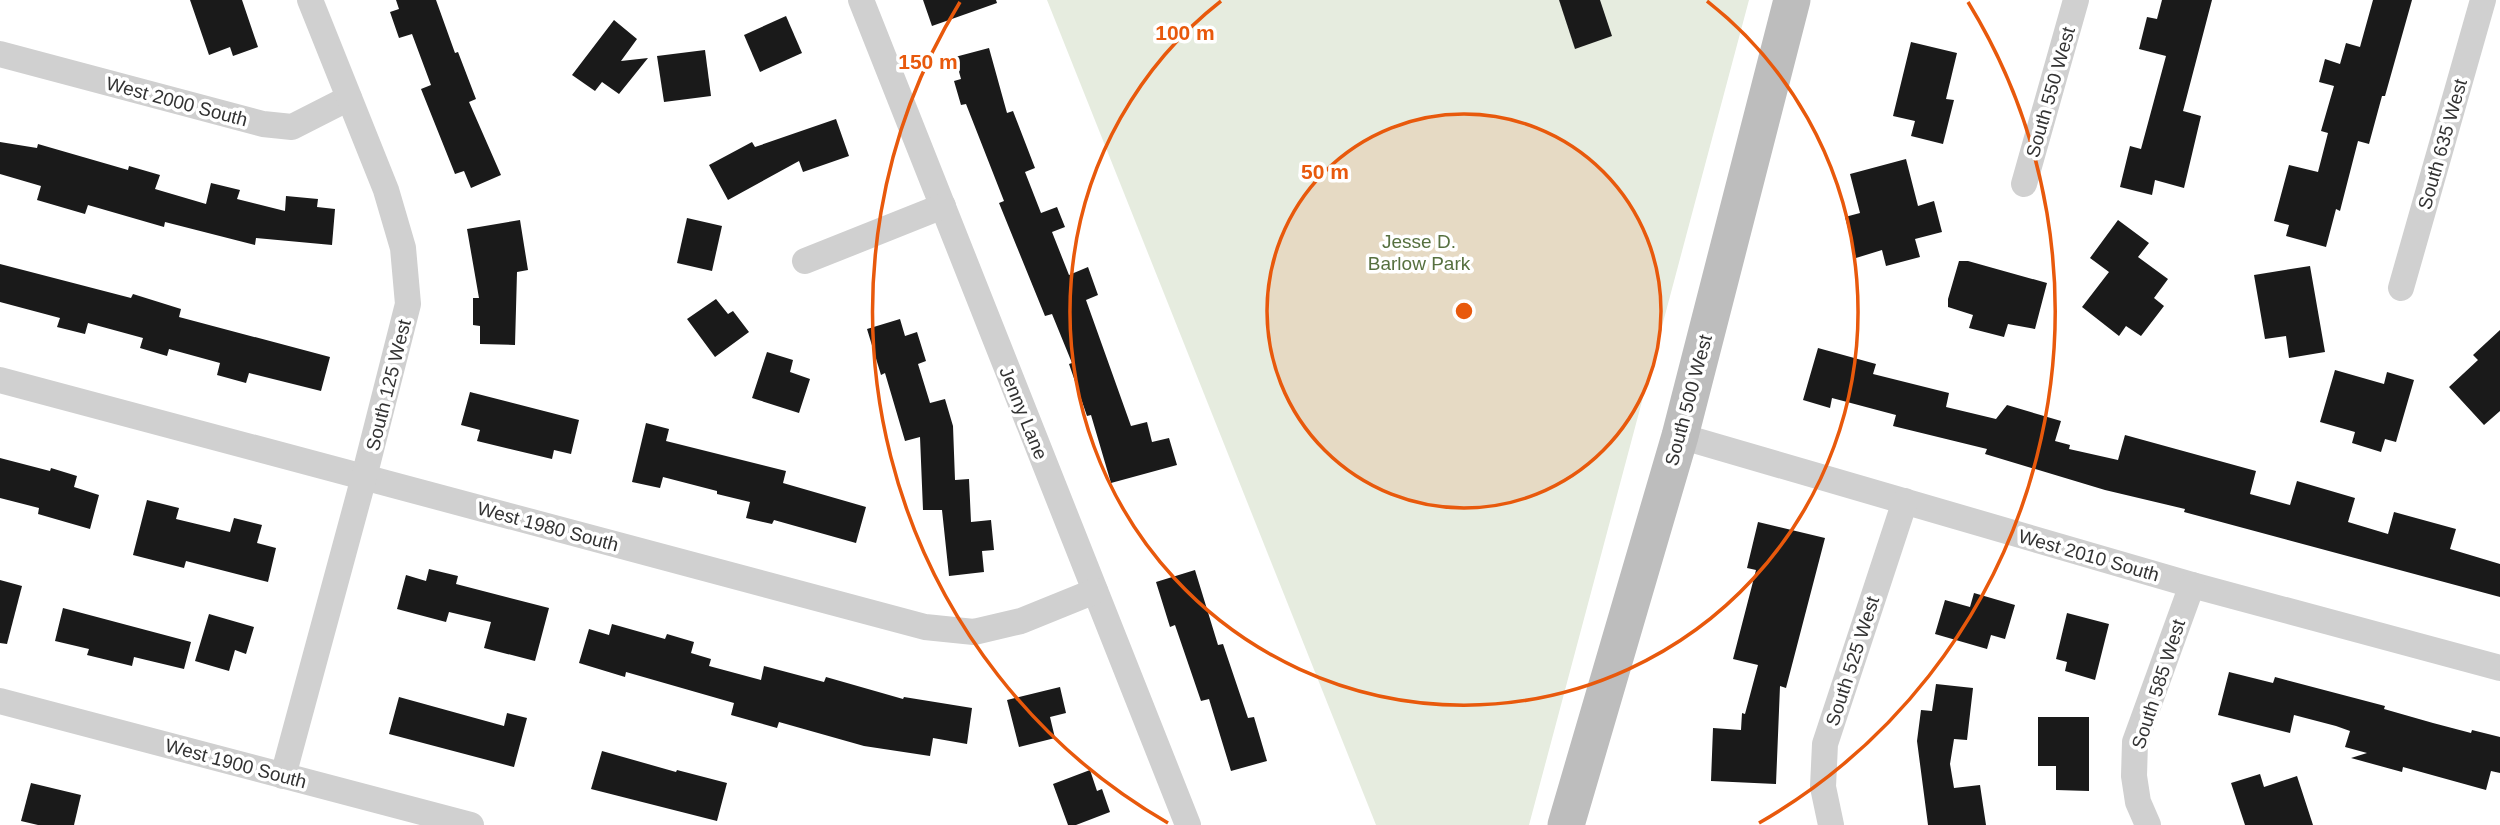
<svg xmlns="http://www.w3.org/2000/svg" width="2500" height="825" viewBox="0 0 2500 825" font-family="Arial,sans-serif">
<rect width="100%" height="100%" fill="#fff"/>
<polygon fill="#e6ecdf" points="1047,0 1749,0 1529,825 1376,825"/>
<g fill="#1a1a1a">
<polygon points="190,0 242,0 258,47 233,56 230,47 209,55"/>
<polygon points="396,0 436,0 455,53 458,52 476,99 469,102 501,175 471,188 464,171 455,174 421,89 431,85 412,34 399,38 390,12 399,9"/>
<polygon points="923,0 996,0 997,3 932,26"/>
<polygon points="1559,0 1600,0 1612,36 1575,49"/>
<polygon points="2162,0 2212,0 2183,111 2201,116 2184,188 2155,180 2152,195 2120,187 2130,146 2141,149 2166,56 2139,49 2147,17 2157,19"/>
<polygon points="2373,0 2412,0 2385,96 2382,96 2369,144 2358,141 2340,211 2336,209 2326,247 2286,236 2289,225 2274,221 2289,165 2318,172 2328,133 2321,131 2334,86 2319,82 2325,59 2340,64 2346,43 2360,47"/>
<polygon points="786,16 802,53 760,72 744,35"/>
<polygon points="614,20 637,39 621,61 648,58 619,94 602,82 595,91 572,75"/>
<polygon points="1911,42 1957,53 1946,99 1954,100 1943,144 1911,136 1915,121 1893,116"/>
<polygon points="989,48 1007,113 1013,111 1035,168 1025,172 1041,213 1057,207 1065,227 1052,232 1069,275 1088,267 1098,295 1086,300 1131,426 1147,422 1152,442 1169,438 1177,465 1111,483 1091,415 1087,416 1069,364 1072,363 1052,314 1045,316 999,203 1004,201 966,104 961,105 954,81 961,79 955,57"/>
<polygon points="705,50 711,96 664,102 657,56"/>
<polygon points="836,119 849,156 803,172 799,161 728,200 709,165 752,142 755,147"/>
<polygon points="0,142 37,148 38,144 128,170 129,166 160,175 155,189 206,204 211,183 240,190 237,199 285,211 286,196 318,199 317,207 335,209 332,245 256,238 255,245 165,222 164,227 88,205 85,214 37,200 41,186 0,174"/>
<polygon points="1906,159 1918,206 1934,201 1942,232 1915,239 1920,257 1886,266 1882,250 1856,258 1845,217 1860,213 1850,174"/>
<polygon points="687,218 722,226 712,271 677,263"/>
<polygon points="520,220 528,270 517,272 515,345 480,344 480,326 473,325 473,298 479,298 467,229"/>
<polygon points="2118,220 2149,243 2138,257 2168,279 2154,298 2164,306 2141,336 2126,326 2119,336 2082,307 2109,272 2090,258"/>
<polygon points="1959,261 1968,261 2047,283 2035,329 2008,324 2004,337 1969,328 1973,315 1948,307 1948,299"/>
<polygon points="0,264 131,298 133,294 181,309 179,317 330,357 321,391 249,373 246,383 217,375 220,363 169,349 167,356 140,348 143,338 88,323 85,334 57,327 60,318 0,302"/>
<polygon points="2310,266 2325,352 2289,358 2286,336 2265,339 2254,275"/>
<polygon points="716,299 728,314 733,311 749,332 715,357 687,319"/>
<polygon points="900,319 905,336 917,332 926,361 918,364 930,403 945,399 953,426 955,480 969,479 971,522 991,520 994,550 982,551 984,572 949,576 942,510 923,510 920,437 905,441 885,373 881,375 867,329"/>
<polygon points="2500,330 2500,411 2484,425 2449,387 2478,360 2473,355"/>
<polygon points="1818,348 1876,364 1873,374 1949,393 1946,407 1996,419 2007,405 2061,421 2055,441 2070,445 2069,449 2118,460 2125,435 2256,471 2250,494 2290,505 2297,481 2355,498 2348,522 2388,534 2394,512 2456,529 2450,549 2500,564 2500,597 2184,512 2185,509 2105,490 1985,454 1987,449 1893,426 1896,415 1832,398 1830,408 1803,400"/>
<polygon points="767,352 793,360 790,372 810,379 799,413 752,398"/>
<polygon points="2335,370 2384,384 2387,372 2414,380 2396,442 2385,439 2381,452 2352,443 2355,432 2320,422"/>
<polygon points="470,392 579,420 571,454 554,450 552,459 477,441 480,430 461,425"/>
<polygon points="646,423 669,429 666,441 786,471 783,483 866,507 856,543 774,520 772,524 746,518 750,502 717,494 717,491 663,477 660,488 632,482"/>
<polygon points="0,458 50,471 51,468 77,476 74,487 99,495 90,529 38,514 39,508 0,498"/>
<polygon points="147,500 179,508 176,519 230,532 234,518 262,525 257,543 276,548 268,582 186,561 184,568 133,555"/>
<polygon points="1758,522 1825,538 1786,688 1780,686 1776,784 1711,781 1713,728 1741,730 1742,713 1745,714 1758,665 1733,659 1756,570 1747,568"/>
<polygon points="429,569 458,576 456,584 549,608 535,661 484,648 491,622 449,612 446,622 397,609 406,575 426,581"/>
<polygon points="1195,570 1218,645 1223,644 1248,718 1254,717 1267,761 1231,771 1209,699 1201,701 1175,625 1170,627 1156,582"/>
<polygon points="0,580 22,586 7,644 0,643"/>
<polygon points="1974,593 2015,605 2005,639 1991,635 1987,649 1935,634 1945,600 1970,607"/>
<polygon points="63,608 191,642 184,669 134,657 132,666 87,655 89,649 55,641"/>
<polygon points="2067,613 2109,624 2095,680 2065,671 2067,662 2056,659"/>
<polygon points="209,614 254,627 246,654 235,650 229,671 195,661"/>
<polygon points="612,624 665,639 667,634 694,642 691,653 711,659 709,666 761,680 764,666 824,682 826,677 903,699 904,697 972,708 967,744 933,738 930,756 864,746 779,722 777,728 731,715 734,703 626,672 625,677 579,663 589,629 609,635"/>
<polygon points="2229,672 2273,683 2275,677 2385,706 2384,709 2433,723 2471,733 2472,730 2500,737 2500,773 2491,771 2486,790 2403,767 2402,772 2351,758 2367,753 2345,747 2350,731 2336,726 2294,715 2290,733 2218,715"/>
<polygon points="1936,684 1973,688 1967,740 1954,739 1950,764 1954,788 1980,785 1986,825 1928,825 1917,741 1921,710 1932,711"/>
<polygon points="1060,687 1066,713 1050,717 1055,738 1019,747 1007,700"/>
<polygon points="399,697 504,726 507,713 527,718 514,767 389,734"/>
<polygon points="2038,717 2089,717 2089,791 2056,790 2056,766 2038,766"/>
<polygon points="602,751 676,772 677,770 727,783 717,821 591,789"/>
<polygon points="1090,770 1097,791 1102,789 1110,812 1076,825 1068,825 1053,784"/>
<polygon points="2260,774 2264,787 2297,776 2313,825 2245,825 2231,783"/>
<polygon points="31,783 81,795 74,825 38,825 21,821"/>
</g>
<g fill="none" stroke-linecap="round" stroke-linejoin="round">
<g stroke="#d0d0d0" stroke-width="26">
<polyline points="861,0 1188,825"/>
<polyline points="0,54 263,124 292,127 349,98"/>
<polyline points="2024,184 2076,0"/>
<polyline points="805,261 943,206"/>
<polyline points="2401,288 2483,0"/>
<polyline points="0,380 925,627 974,632 1021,621 1095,591"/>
<polyline points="1680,436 2192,585 2500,668"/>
<polyline points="0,701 471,825"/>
<polyline points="283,776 364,477 408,304 403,248 386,190 310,0"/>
<polyline points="1831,825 1823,787 1825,744 1905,501"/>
<polyline points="2148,825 2138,802 2134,776 2135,742 2192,585"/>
</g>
<polyline stroke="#bdbdbd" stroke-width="37" points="1566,825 1680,436 1792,0"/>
</g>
<circle cx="1464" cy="311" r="197" fill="#e8590c" fill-opacity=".12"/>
<g fill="none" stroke="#e8590c" stroke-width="3.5">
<circle cx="1464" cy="311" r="197"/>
<path d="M1707 1A394 394 0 1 1 1221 1"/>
<path d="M1168 823A591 591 0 0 1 960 2M1968 2A591 591 0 0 1 1759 823"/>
</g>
<g text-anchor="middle" stroke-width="7" stroke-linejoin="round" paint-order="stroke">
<g font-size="19" fill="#333" stroke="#fff">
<text transform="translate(2050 92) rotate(-74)" y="7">South 550 West</text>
<text transform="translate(177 101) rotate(15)" y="7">West 2000 South</text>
<text transform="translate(2442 144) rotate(-74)" y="7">South 635 West</text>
<text transform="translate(388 385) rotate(-76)" y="7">South 125 West</text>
<text transform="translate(1688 400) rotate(-75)" y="7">South 500 West</text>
<text transform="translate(1024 413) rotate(68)" y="7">Jenny Lane</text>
<text transform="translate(548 526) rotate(15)" y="7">West 1980 South</text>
<text transform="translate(2089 555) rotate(16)" y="7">West 2010 South</text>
<text transform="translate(1852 661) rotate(-72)" y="7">South 525 West</text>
<text transform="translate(2158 684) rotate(-72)" y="7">South 585 West</text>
<text transform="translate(236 763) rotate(15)" y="7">West 1900 South</text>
</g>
<g font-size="19" fill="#56703f" stroke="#fff">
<text x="1419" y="248">Jesse D.<tspan x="1419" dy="22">Barlow Park</tspan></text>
</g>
</g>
<circle cx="1464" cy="311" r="10" fill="#e8590c" stroke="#fff" stroke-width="3.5"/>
<g font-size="21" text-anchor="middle" font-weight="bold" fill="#e8590c" stroke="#fff" stroke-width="7" stroke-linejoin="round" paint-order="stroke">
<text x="1185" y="40">100 m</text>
<text x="928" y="69">150 m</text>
<text x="1325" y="179">50 m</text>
</g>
</svg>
